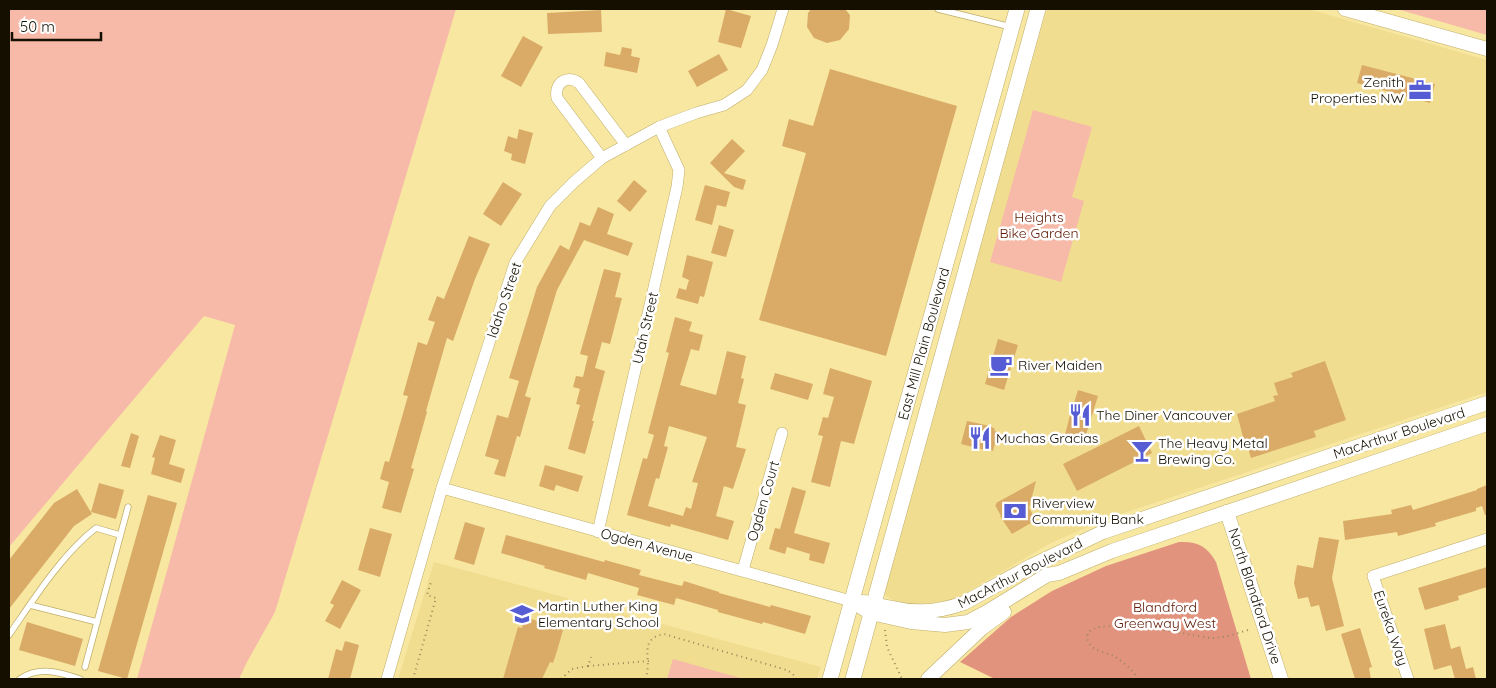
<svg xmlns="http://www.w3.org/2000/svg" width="1496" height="688" viewBox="0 0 1496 688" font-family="Quicksand,sans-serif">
<rect width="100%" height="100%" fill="#f8e7a1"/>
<g fill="#f0dd8f">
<polygon points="1047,9 1308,9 1487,60 1487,392 1106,519 1051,543 955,599 934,603 912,604 894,601 885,595 885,586"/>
<polygon points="434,562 821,667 817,679 398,679"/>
</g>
<g fill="#f7baa9">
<polygon points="9,9 456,9 275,612 247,662 239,679 137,679 235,325 204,316 9,547"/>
<polygon points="1397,9 1487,9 1487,35"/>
<polygon points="1033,110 1092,127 1072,197 1084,201 1061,282 990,262"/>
<polygon points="673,659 744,679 667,679"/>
</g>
<path fill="#e2937d" d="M1179,542C1197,541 1207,546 1216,562L1251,679H995L960,662L1011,617L1052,591L1106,566Z"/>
<g fill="#d9ab67" fill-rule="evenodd">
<polygon points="726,9 751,16 741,48 718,42"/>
<polygon points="811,9 845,9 850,15 849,29 840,40 827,43 814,38 807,27 808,13"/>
<polygon points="601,10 602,32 548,34 547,13"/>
<polygon points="523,36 543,47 521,87 501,76"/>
<polygon points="622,47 632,49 631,56 640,58 637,73 604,66 606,52 620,55"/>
<polygon points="719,54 728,70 697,87 688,71"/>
<polygon points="1362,65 1435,84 1430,103 1357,83"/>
<polygon points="830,69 957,106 886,356 759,320 806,153 782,146 789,119 813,126"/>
<polygon points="519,129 533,133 525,164 511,160 512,154 504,151 508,136 517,139"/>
<polygon points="732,139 745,151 724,173 746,180 743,190 734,187 710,163"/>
<polygon points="634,180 647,191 630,212 617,201"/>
<polygon points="503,182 522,194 501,226 483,214"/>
<polygon points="705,185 730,192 726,207 717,205 712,225 695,220"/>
<polygon points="598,207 614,214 607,234 633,243 628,256 584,240 557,290 525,396 531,398 520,437 517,436 505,477 494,474 499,460 485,456 497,415 508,418 519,381 509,378 537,287 560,245 569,250 580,222 590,226"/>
<polygon points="719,225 734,230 726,257 711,253"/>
<polygon points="469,236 490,244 475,279 453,341 447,338 426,411 427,412 411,468 414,469 401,513 382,508 389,482 380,479 385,461 389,462 408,396 403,395 418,342 427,345 435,322 428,320 437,296 444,299"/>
<polygon points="687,255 713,262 704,297 700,296 698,304 676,298 679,288 686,290 689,280 682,277"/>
<polygon points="604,269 621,273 615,297 622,298 610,344 602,342 595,368 605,371 592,421 594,421 585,454 568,449 580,405 576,404 580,389 573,387 576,376 583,377 588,356 580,354"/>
<path d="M675,317L692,322L689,331L703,335L699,351L691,349L680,385L716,395L727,351L746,356L741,378L744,379L738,403L746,405L736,447L746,449L733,489L724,486L716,516L734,521L728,540L671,524L670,527L627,515L643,458L647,459L654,435L648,433L669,353L666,352ZM669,426L707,437L692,482L698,483L691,509L686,507L683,516L648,506L656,478L659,479L668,447L664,446Z"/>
<polygon points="998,339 1018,345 1004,390 985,384"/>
<polygon points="1325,361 1346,420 1314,431 1316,437 1251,458 1248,448 1246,448 1237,414 1275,401 1273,396 1278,395 1274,383 1293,377 1291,373"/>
<polygon points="830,368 872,381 854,444 841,441 830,487 811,482 823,436 818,435 823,417 828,418 834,397 823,394"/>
<polygon points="775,373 813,384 808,400 770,389"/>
<polygon points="1078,390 1098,396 1084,441 1065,435 1073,403 1074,403"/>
<polygon points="967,421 990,426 995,429 994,431 998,432 993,451 989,450 989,451 961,444"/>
<polygon points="1139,426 1152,453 1077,491 1063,464"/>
<polygon points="131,433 139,436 130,468 121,466"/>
<polygon points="160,435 176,440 169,464 185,469 181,483 151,474 155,458 152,457"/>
<polygon points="545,465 583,476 578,492 556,485 554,491 539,486"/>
<polygon points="1036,481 1029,508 1036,520 1012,534 1000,516 1001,516 995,505 997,504 996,503"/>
<polygon points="99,483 124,490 116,519 91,512"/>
<polygon points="1487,485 1487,515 1485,515 1482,506 1476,508 1476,511 1435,523 1436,526 1398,536 1397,532 1345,540 1343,521 1392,514 1391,510 1411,505 1413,510 1477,490 1477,489"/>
<polygon points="792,487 806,491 794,533 830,543 824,564 809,560 810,554 787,547 785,554 769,549 775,528 780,529"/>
<polygon points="77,489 92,514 74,526 9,609 9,560 54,503"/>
<polygon points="148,495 177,503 127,679 98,671"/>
<polygon points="465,522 485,528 474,565 454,559"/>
<polygon points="370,528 392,534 380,577 358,570"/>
<polygon points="506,535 604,562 605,560 641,570 639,575 682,586 684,581 719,592 719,593 770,607 771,605 811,616 805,634 763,622 762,624 718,612 718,610 676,598 674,605 637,595 639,588 588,573 586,580 544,568 545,566 501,553"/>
<polygon points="1319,537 1339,540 1332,578 1344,626 1326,631 1319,605 1311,607 1308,597 1298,599 1294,583 1297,565 1313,568"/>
<polygon points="1487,567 1487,587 1458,596 1459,600 1425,610 1418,588"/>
<polygon points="342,580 361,590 340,629 325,621 334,605 330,603"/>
<polygon points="525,617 550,625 550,626 563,630 557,651 553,663 550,662 542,679 503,679 518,627 522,628"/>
<polygon points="27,622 83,639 75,666 19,650"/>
<polygon points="1445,624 1451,649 1460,646 1466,669 1473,667 1476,679 1455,679 1451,665 1434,670 1424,629"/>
<polygon points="1360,628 1372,667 1369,668 1371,679 1355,679 1341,634"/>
<polygon points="345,641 359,645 350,679 328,679 336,649 342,651"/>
</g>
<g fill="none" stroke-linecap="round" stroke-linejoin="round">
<defs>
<g id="service">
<polyline points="938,9 1011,27"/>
<polyline points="30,605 97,622"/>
<path d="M9,635C33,600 63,553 96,528L120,535"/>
<polyline points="85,667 128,507"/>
<path d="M20,679C39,666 59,672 80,679"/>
</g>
<g id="minor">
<path d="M602,158L557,98C554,83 567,74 579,83L626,145"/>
<polyline points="442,488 851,601"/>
<polyline points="598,532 677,187 679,170 659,127"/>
<polyline points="743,570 782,433"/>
<polyline points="387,679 442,488 515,263 550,206 574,182 602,158 659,127 696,113 724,105 747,90 762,70 772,45 783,9"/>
<polyline points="1408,679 1373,576 1487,539"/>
</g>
<g id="tertiary">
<polyline points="1345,9 1487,49"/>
<polyline points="1227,512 1281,679"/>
<polyline points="851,601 871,613 911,622 945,625 968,622 987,612 1047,575 1059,573 1112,551 1487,424"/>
<path d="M863,602C875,604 886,607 898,609C921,614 942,611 964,603L1031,566L1103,532L1487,403"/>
<polyline points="928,679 982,628 1004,612"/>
</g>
<g id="secondary">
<path id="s1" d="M830,679L1017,9"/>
<polyline points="853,679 1038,9"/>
</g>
</defs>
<use href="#service" stroke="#bfae6a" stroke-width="7"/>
<use href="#minor" stroke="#bfae6a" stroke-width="12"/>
<use href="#tertiary" stroke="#bfae6a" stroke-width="15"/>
<use href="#secondary" stroke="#bfae6a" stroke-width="16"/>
<g stroke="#96895b" stroke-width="2" stroke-dasharray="1 4" stroke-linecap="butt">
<polyline points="885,630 887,647 902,679"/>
<polyline points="588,666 649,661"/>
<polyline points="413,679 436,598 427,595 431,582"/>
<polyline points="561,679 572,669 588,666 591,657"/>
<path d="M645,679C654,660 636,640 664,634L780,668C787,670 793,672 796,679"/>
<path d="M1138,679C1134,671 1124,663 1117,658C1108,652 1092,652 1088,641C1076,609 1198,637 1211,638C1225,638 1238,633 1251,629"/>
</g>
<use href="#service" stroke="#fff" stroke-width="5.5"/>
<use href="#minor" stroke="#fff" stroke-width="11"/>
<use href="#tertiary" stroke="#fff" stroke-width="14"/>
<use href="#secondary" stroke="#fff" stroke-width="15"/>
</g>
<defs>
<symbol id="office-bare" viewBox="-9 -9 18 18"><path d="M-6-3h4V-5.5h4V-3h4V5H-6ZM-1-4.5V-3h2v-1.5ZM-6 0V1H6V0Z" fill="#565cd3" stroke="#fff" stroke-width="2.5" paint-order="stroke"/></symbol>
<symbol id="cafe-bare" viewBox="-9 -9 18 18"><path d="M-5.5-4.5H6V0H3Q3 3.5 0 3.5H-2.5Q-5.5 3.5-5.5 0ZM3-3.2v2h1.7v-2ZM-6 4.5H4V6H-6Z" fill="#565cd3" stroke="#fff" stroke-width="2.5" paint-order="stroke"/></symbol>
<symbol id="restaurant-bare" viewBox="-9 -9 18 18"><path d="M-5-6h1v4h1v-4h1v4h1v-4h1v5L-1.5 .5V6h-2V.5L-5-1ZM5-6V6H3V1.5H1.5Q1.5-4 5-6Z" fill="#565cd3" stroke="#fff" stroke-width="2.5" paint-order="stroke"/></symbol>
<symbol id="bar-bare" viewBox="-9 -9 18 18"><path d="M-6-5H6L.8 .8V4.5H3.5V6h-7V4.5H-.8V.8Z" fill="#565cd3" stroke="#fff" stroke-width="2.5" paint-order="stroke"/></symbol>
<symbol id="bank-bare" viewBox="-9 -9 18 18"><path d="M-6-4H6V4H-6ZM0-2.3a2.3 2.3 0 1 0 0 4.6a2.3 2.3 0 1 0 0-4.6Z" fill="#565cd3" stroke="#fff" stroke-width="2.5" paint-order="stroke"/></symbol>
<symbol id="school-bare" viewBox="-9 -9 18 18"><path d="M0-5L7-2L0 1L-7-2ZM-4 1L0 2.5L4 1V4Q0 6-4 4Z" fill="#565cd3" stroke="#fff" stroke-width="2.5" paint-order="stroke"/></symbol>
</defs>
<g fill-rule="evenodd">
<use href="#office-bare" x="1404" y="74" width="32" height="32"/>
<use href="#cafe-bare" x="985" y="349" width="32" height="32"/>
<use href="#restaurant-bare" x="1064" y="399" width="32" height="32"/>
<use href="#restaurant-bare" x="964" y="422" width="32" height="32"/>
<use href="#bar-bare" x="1126" y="435" width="32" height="32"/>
<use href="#bank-bare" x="999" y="495" width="32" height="32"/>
<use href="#school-bare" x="506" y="598" width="32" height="32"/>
</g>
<g text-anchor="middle" stroke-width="5" stroke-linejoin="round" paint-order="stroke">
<g font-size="14" fill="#150f00" stroke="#fff" text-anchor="start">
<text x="1404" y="87" text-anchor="end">Zenith<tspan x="1404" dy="16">Properties NW</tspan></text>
<text x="1018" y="370">River Maiden</text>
<text x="1096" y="420">The Diner Vancouver</text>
<text x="996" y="443">Muchas Gracias</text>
<text x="1158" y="448">The Heavy Metal<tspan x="1158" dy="16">Brewing Co.</tspan></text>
<text x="1032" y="508">Riverview<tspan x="1032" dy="16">Community Bank</tspan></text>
<text x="538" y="611">Martin Luther King<tspan x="538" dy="16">Elementary School</tspan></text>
</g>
<g font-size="14" fill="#601a05" stroke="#fff">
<text x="1039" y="222">Heights<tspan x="1039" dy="16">Bike Garden</tspan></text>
<text x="1165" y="612">Blandford<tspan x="1165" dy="16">Greenway West</tspan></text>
</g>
<g font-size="14" fill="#150f00" stroke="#fff">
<text transform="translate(504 300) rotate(-71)" y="5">Idaho Street</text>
<text transform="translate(645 328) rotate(-77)" y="5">Utah Street</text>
<text dy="5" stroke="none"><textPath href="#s1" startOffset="348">East Mill Plain Boulevard</textPath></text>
<text transform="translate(1399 433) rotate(-18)" y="5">MacArthur Boulevard</text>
<text transform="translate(763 501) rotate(-74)" y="5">Ogden Court</text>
<text transform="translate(647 545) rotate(15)" y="5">Ogden Avenue</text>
<text transform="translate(1020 573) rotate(-27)" y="5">MacArthur Boulevard</text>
<text transform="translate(1255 596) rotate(72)" y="5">North Blandford Drive</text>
<text transform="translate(1391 628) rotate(71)" y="5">Eureka Way</text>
</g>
</g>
<rect width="1496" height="688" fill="none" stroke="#150f00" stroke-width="20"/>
<path d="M12 32v8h89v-8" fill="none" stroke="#150f00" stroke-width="2.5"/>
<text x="20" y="32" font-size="15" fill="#150f00" stroke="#ffffff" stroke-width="4" paint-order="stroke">50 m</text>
</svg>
